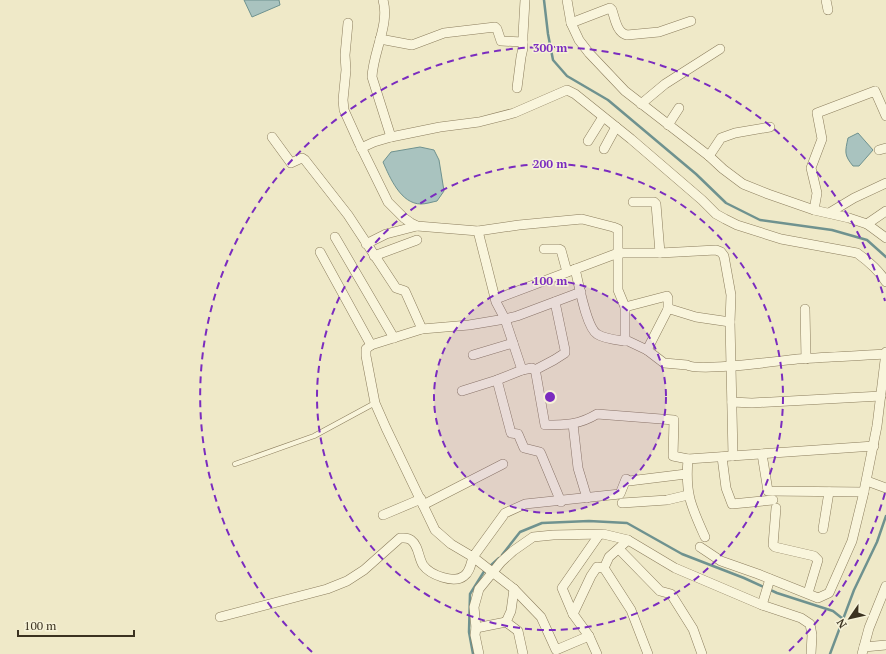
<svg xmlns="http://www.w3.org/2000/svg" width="886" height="654" viewBox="0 0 886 654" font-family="'PT Serif',serif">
<rect width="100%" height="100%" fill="#efe9c8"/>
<g fill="#a9c3bf" stroke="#6f928f">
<polygon points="244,0 279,0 280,5 252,17"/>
<path d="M858,133L873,150L859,166H853C844,155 845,152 848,138Z"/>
<path d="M420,147L434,150L439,160L444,191L437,201C432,202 426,204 421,204C401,204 390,178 383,162L391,152Z"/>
</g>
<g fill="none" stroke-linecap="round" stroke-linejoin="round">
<g stroke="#6f928f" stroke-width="2.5">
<polyline points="544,0 548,34 553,60 567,76 608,100 696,174 726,203 760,220 832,230 867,240 886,257"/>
<polyline points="502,555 520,532 542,523 589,521 627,523 682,554 744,578 777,593 833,611 843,619"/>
<polyline points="489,567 499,558"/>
<polyline points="473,654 469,632 470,594 485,570"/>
<polyline points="830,654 854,590 877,542 886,516"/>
</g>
<defs>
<polyline id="lane" points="235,464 314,436 375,403"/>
<g id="street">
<path d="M383,0C390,24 373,52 372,77L391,137"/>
<polyline points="567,0 571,23 579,40 589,53 625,91 709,156 723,169 743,184 768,194 814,210 849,218 867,224 886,238"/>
<polyline points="826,0 828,10"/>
<polyline points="348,23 345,55 346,70 343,100 344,110 358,141 388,202 404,218 411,223 417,226 478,231 519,225 582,219 613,227 618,229 618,290 625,307 625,341"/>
<path d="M571,23L610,8L612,10C615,19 617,33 627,35L659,32L691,21"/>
<polyline points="380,39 412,45 444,33 495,27 497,29 501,41 523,42"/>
<polyline points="517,88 521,57 523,48 523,35 525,0"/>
<polyline points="641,104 665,84 720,49"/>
<polyline points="668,125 679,108"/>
<polyline points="272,137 291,163 302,158 305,160 348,215 396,288 405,291 422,329"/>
<polyline points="588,141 603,117"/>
<path d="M361,148L374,142L391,137L440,127L479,122L514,113L567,90L575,94L631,139L702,200L716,214L725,219L737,225L781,239L857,253C868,261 879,270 886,282"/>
<polyline points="604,149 616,127"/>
<polyline points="879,150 886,148"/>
<polyline points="709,156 721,138 735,133 770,127"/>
<polyline points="633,202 654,202 656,204 660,253"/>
<polyline points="814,210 817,193 811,168 822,139 817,113 875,91 886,116"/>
<polyline points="829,213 854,198 886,183"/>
<polyline points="867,224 886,211"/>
<polyline points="478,231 496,302 505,319 469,325 422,329 371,345 366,349 366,356 375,403 386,428 435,530 451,544 473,557 505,513 525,504 620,494 626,479 629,481 686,474"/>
<polyline points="335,237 394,338"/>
<polyline points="366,244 386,234 417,226"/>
<polyline points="544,249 559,249 561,250 567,272"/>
<polyline points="320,252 371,345"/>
<polyline points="374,256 417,240"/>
<path d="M575,269C579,284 586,327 597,334C604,339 617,340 625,341H628L647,350L664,363L687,365C698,372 779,361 797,359C826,357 856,356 886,354"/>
<polyline points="496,299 618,253 660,253 716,250 721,252 724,256 731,295 730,322 733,456"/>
<polyline points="625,307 667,296 668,298 668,309"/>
<polyline points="805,309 806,359"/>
<polyline points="647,350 668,309 670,309 696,317 730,322"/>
<polyline points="473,355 513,343"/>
<polyline points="522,370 505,319 517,316 581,292"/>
<polyline points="535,370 554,360 565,353 565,350 555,302"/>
<polyline points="497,380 511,433 518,434 524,448 540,452 541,454 561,502"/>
<path d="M462,391L497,380L522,370L532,368L535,370L536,374L545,425C565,425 579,425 597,414L674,420L673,456L688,459"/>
<polyline points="732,402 752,403 881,396"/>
<polyline points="573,424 578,468 587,498"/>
<polyline points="762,454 768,491 864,492"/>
<polyline points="722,457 726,488 732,504 773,500"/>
<polyline points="867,481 886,488"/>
<polyline points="622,503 667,500 688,495"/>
<polyline points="423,505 503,464"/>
<polyline points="776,508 773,545 775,547 814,556 818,560 808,593"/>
<polyline points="383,515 421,499"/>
<polyline points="823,529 829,492"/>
<path d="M705,537C691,506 685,494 688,459L874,446"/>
<polyline points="700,547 721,561 758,574 818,598 829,593 852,541 863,496 877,426 886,352"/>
<polyline points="619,549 660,591 671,594 693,629 702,654"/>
<polyline points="604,568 631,610 648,654"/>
<polyline points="514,589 511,611 506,622 518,631 523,654"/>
<polyline points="762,605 770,579"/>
<polyline points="573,614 562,588 599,535"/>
<path d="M220,617L327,589L347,581L364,570L400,538C404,538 407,537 411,540C419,546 418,557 423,565C430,575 454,584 464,576C470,572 471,563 473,557L514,589L541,617L556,650L589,636"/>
<polyline points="476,628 506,622"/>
<polyline points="864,647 886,645"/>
<polyline points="479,654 475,635 476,628 474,607 479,589 501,562 513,551 533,537 553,535 603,534 628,540 675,568 762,605 801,618 810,624 812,635 811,654"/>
<polyline points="597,654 589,636 573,614 591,576 597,567 604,568 609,557 628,540"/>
<polyline points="862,654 869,628 886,586"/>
</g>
</defs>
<use href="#lane" stroke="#8b7d5d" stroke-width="5.5"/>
<use href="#street" stroke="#8b7d5d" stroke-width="10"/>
<use href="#lane" stroke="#f9f5dc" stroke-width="4.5"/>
<use href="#street" stroke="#f9f5dc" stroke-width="9"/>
</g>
<circle cx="550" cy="397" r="116" fill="#7b2cbf" fill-opacity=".12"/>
<g fill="none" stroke="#7b2cbf" stroke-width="2" stroke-dasharray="7 5">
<circle cx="550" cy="397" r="116"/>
<circle cx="550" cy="397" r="233"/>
<path d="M885 493A349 349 0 0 1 788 652M312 652A349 349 0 1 1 885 301"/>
</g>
<circle cx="550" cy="397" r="6" fill="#7b2cbf" stroke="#f6f2d8" stroke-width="2"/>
<g font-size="12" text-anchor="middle" font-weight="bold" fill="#7b2cbf" stroke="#f6f2d8" stroke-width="3" stroke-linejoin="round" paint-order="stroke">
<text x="550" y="52">300 m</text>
<text x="550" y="168">200 m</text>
<text x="550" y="285">100 m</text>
</g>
<g transform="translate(850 618) rotate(236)" stroke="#f6f2d8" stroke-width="3" paint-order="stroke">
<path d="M0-3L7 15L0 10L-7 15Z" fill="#3b3220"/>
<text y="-6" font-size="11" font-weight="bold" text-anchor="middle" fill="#3b3220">N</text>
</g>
<path d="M18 630v6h116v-6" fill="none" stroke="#3b3220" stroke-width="2"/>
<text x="24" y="630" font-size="12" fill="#3b3220" stroke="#f6f2d8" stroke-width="3" paint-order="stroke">100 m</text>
</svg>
